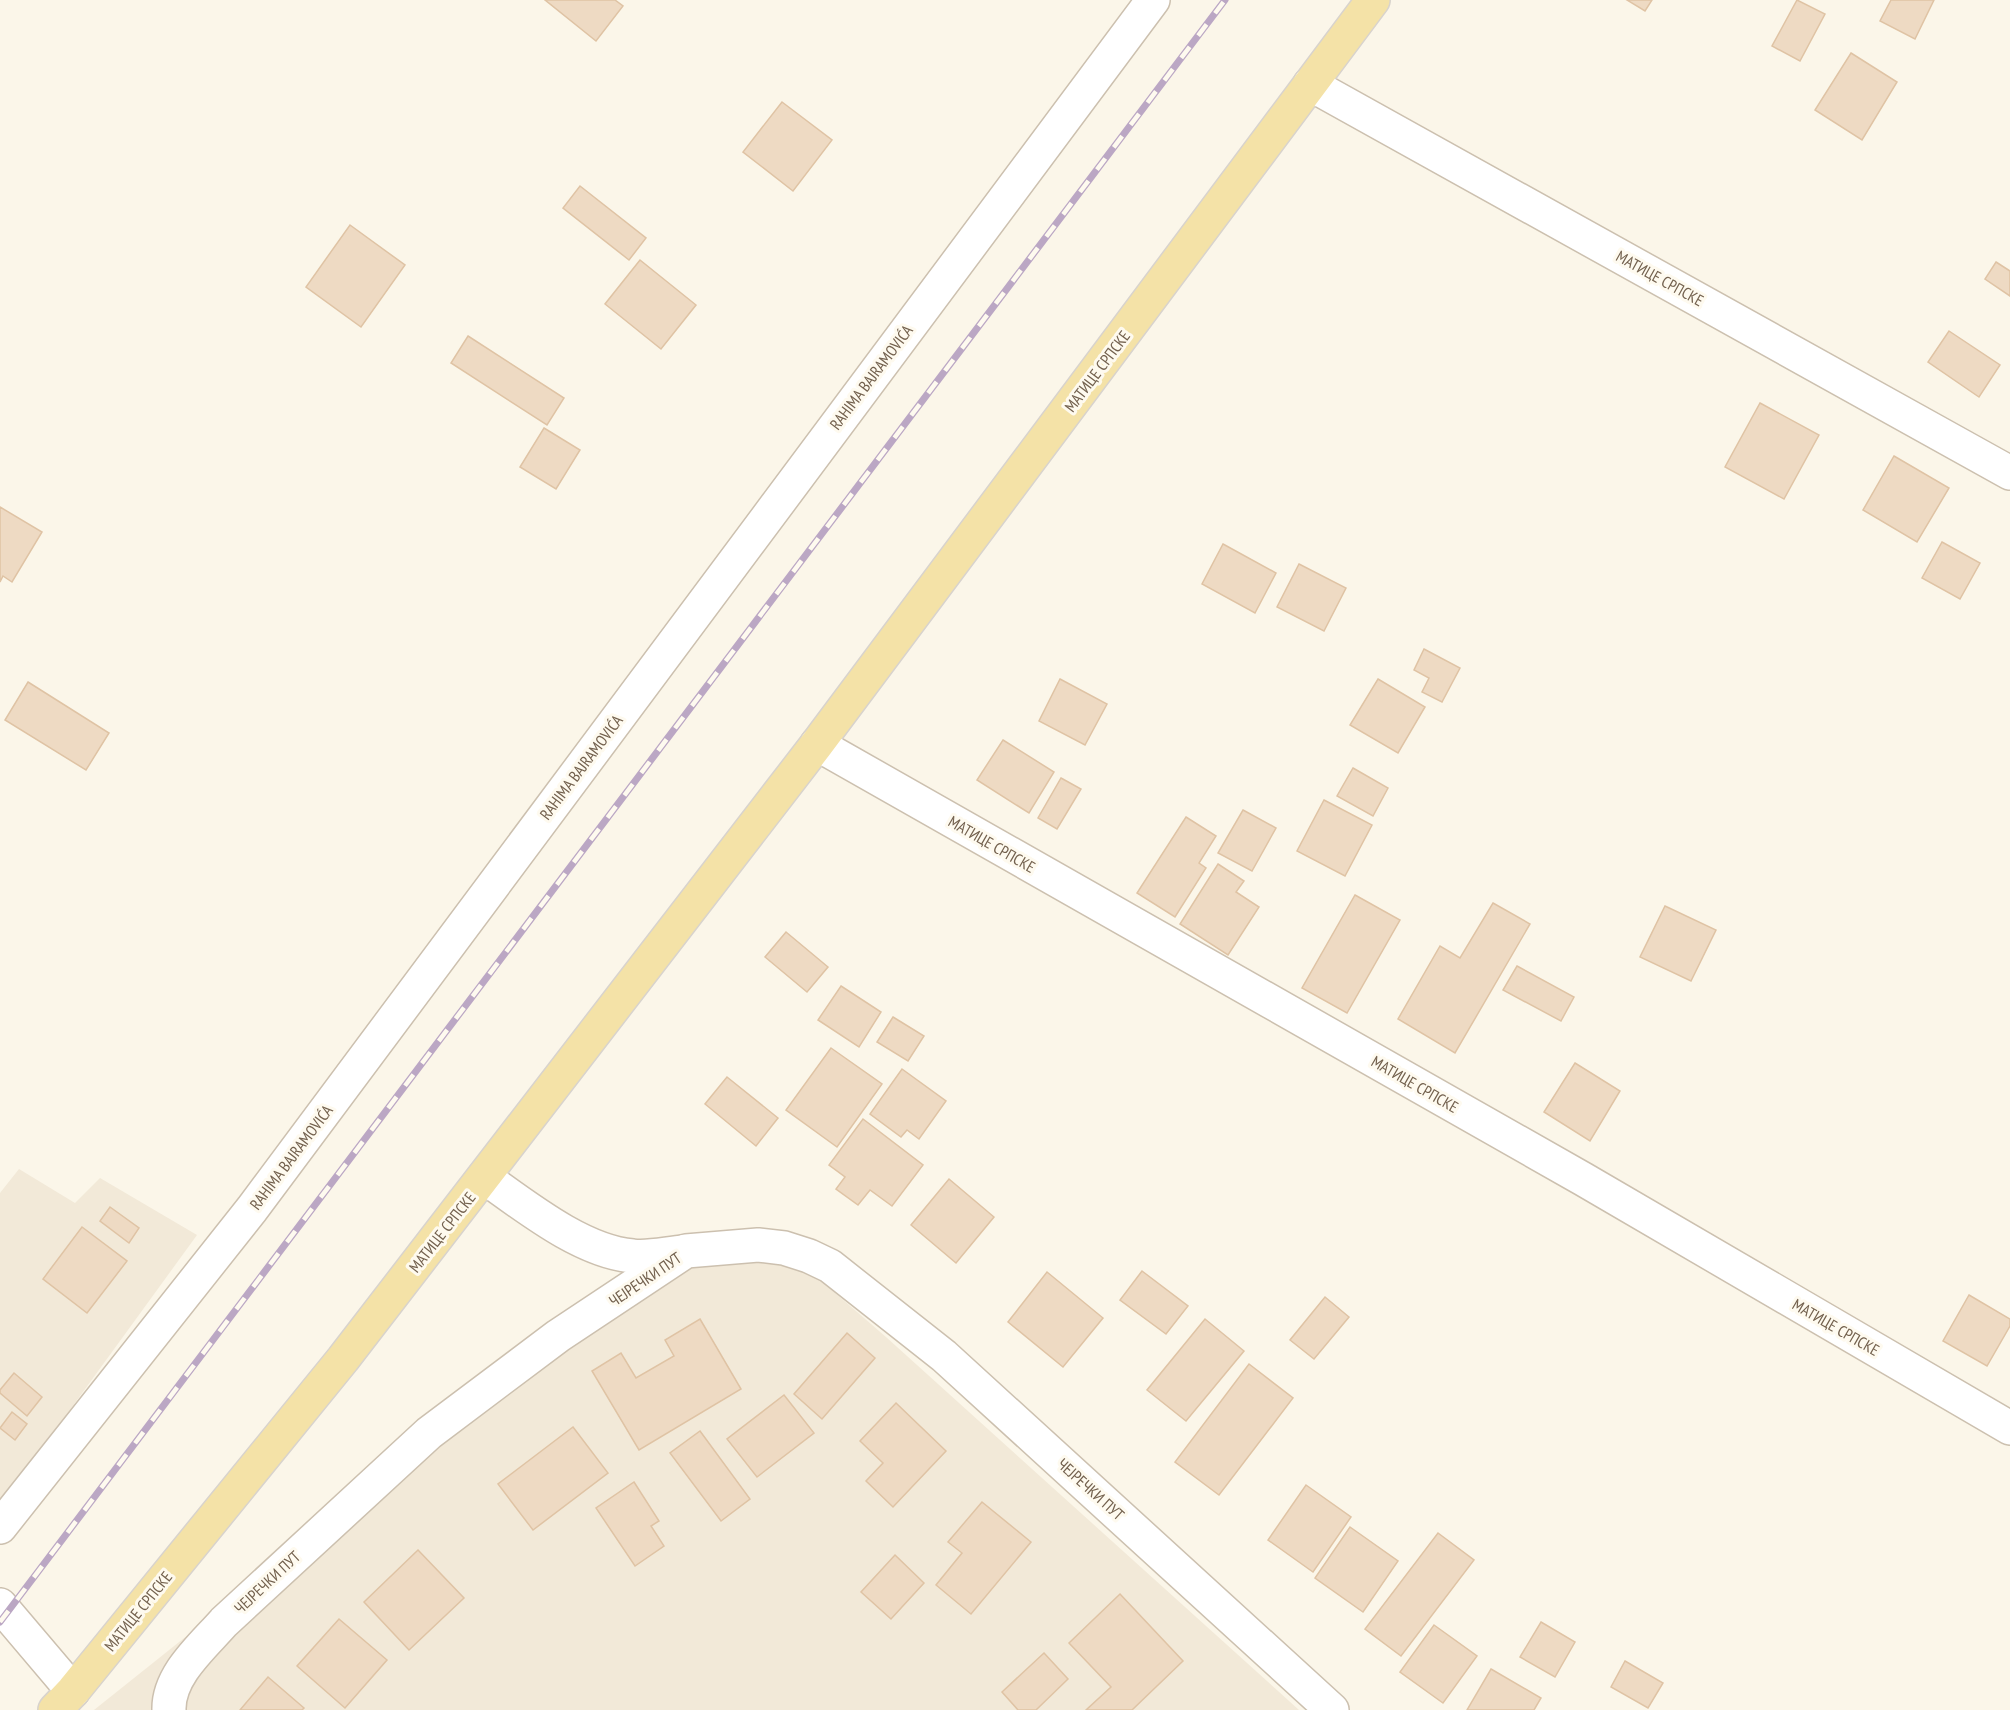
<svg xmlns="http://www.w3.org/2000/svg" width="2010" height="1710" viewBox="0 0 2010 1710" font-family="'PT Sans Narrow',sans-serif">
<rect width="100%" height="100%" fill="#fbf6e9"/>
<g fill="#f2e9d8">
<polygon points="19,1169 75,1203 100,1178 197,1235 0,1506 0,1193"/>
<polygon points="703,1245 789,1253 886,1337 1299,1710 94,1710 233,1599"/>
</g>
<g fill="#eedac3" stroke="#dfc3a4" stroke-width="1.5">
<polygon points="545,0 615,0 623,6 596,41"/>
<polygon points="1627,0 1652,0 1645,11"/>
<polygon points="1797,0 1825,14 1800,61 1772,46"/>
<polygon points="1891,0 1934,0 1915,39 1880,21"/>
<polygon points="1851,53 1897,82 1862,140 1815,110"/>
<polygon points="782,102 832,140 793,191 743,152"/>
<polygon points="580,186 646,238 629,260 563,208"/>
<polygon points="350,225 405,265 361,327 306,287"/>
<polygon points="640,260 696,305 661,349 605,304"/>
<polygon points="1996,262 2010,271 2010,296 1985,279"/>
<polygon points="1949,331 2000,365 1979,397 1928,362"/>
<polygon points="468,336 564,398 547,425 451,363"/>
<polygon points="1760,403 1819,435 1784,499 1725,467"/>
<polygon points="544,428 580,450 556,489 520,467"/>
<polygon points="1894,456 1949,488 1917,542 1863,510"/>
<polygon points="0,507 42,532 12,582 3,576 0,582"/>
<polygon points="1942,542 1980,563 1960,599 1922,578"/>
<polygon points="1223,544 1276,573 1255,613 1202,584"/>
<polygon points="1299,564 1346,588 1324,631 1277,607"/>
<polygon points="1424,649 1460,668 1442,702 1422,692 1429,678 1414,670"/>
<polygon points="1060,679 1107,704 1085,745 1039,721"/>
<polygon points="1378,679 1425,707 1398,753 1350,725"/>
<polygon points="28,682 109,733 86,770 5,720"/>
<polygon points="1003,740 1054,772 1029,813 977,780"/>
<polygon points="1353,768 1388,788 1373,816 1337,796"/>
<polygon points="1061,778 1081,789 1057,829 1038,818"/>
<polygon points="1324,800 1372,825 1345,876 1297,851"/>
<polygon points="1243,810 1276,828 1252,871 1218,853"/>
<polygon points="1186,817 1216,836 1199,863 1206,868 1175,917 1137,893"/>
<polygon points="1218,864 1244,881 1236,892 1259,907 1228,955 1180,924"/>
<polygon points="1355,895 1400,920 1347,1013 1302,988"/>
<polygon points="1493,903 1530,924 1455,1053 1398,1019 1440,946 1460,958"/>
<polygon points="1665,906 1716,930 1691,981 1640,957"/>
<polygon points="786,932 828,967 807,992 765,957"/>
<polygon points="1517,966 1574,997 1561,1021 1503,990"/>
<polygon points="841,986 881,1012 859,1047 818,1020"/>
<polygon points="893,1017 924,1036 908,1061 877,1042"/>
<polygon points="831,1048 882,1084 837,1147 786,1110"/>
<polygon points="1575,1063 1620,1091 1590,1141 1544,1112"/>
<polygon points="902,1069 946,1101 919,1139 907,1130 901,1137 870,1114"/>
<polygon points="727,1077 778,1118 756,1146 705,1104"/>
<polygon points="863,1119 923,1165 892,1206 870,1190 858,1205 836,1189 845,1177 829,1165"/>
<polygon points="949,1179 994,1217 956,1263 911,1225"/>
<polygon points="110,1207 139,1228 129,1243 100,1221"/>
<polygon points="82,1227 127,1261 87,1313 43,1279"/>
<polygon points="1142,1271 1188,1306 1166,1334 1120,1300"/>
<polygon points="1047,1272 1103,1318 1063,1367 1008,1322"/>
<polygon points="1969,1295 2010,1319 2010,1326 1987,1366 1943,1341"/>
<polygon points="1325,1297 1349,1317 1314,1359 1290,1340"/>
<polygon points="700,1319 741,1389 639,1450 592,1371 621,1353 636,1378 674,1356 665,1340"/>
<polygon points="1205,1319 1244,1351 1186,1421 1147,1390"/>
<polygon points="847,1333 875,1358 822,1419 794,1394"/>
<polygon points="1249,1364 1293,1398 1219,1495 1175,1462"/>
<polygon points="14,1373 42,1397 27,1416 0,1393 0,1390"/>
<polygon points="784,1395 814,1433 757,1477 727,1439"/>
<polygon points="896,1403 946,1451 893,1507 866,1481 883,1463 860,1441"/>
<polygon points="12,1412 27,1424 15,1440 0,1428"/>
<polygon points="573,1427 608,1473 533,1530 498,1484"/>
<polygon points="700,1431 750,1499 721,1521 670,1453"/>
<polygon points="634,1482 659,1521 651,1526 664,1546 635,1566 596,1508"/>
<polygon points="1306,1485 1351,1517 1313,1572 1268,1540"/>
<polygon points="982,1502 1031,1542 971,1614 936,1585 962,1553 948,1542"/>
<polygon points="1350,1527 1398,1561 1363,1612 1315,1578"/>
<polygon points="1438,1533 1474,1560 1401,1656 1365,1629"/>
<polygon points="418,1550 464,1598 409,1650 364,1602"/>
<polygon points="895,1555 924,1583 891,1619 861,1592"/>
<polygon points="1120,1594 1183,1661 1132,1710 1086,1710 1111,1687 1069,1643"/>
<polygon points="339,1619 387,1660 345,1708 297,1666"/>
<polygon points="1541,1622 1575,1642 1555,1677 1520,1657"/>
<polygon points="1434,1625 1477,1656 1443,1703 1400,1672"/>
<polygon points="1044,1653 1068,1679 1036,1710 1018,1710 1002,1692"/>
<polygon points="1625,1661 1663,1683 1648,1708 1611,1687"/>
<polygon points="1491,1669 1541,1698 1534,1710 1467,1710"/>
<polygon points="268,1677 304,1708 302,1710 240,1710"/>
</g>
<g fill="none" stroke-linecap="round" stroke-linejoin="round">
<defs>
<g id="minor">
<polyline points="1310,84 2010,473"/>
<polyline points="817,744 1583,1179 2010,1428"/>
<path d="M484,1177C525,1206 582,1252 633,1256C649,1258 668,1253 684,1252"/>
<polyline points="0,1527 252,1209 1153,0"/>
<polyline points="0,1605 73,1691"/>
<path d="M169,1710C168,1675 203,1646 224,1622L429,1433L558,1336L686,1251L758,1245L784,1248L809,1256L830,1266L944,1356L1332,1710"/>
</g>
<polyline id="major" points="55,1710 73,1691 343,1359 817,744 1373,0"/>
</defs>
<use href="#minor" stroke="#ccc0af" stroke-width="36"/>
<use href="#major" stroke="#d8d3cd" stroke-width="36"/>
<use href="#minor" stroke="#fff" stroke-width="33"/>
<use href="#major" stroke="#f4e2a7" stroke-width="33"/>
<defs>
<polyline id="rail" points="0,1622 1225,0"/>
</defs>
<use href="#rail" stroke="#bba7c4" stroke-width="7"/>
<use href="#rail" stroke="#fefaef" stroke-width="4.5" stroke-dasharray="14" stroke-linecap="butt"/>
</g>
<g text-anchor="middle" stroke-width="6" stroke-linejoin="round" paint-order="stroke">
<g font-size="16" fill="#73614e" stroke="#fefaef">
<text transform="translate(1660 278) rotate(29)" y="6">МАТИЦЕ СРПСКЕ</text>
<text transform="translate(1097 371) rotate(-53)" y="6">МАТИЦЕ СРПСКЕ</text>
<text transform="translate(871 377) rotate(-53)" y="6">RAHIMA BAJRAMOVIĆA</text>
<text transform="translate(581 767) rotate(-53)" y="6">RAHIMA BAJRAMOVIĆA</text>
<text transform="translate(992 844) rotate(30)" y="6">МАТИЦЕ СРПСКЕ</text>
<text transform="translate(1415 1084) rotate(30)" y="6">МАТИЦЕ СРПСКЕ</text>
<text transform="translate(291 1157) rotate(-53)" y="6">RAHIMA BAJRAMOVIĆA</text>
<text transform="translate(442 1232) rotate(-52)" y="6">МАТИЦЕ СРПСКЕ</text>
<text transform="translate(645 1279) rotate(-34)" y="6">ЧЕЈРЕЧКИ ПУТ</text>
<text transform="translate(1836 1327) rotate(30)" y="6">МАТИЦЕ СРПСКЕ</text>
<text transform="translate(1091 1489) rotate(42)" y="6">ЧЕЈРЕЧКИ ПУТ</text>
<text transform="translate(267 1582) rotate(-43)" y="6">ЧЕЈРЕЧКИ ПУТ</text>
<text transform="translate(138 1611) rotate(-51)" y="6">МАТИЦЕ СРПСКЕ</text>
</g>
</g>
</svg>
